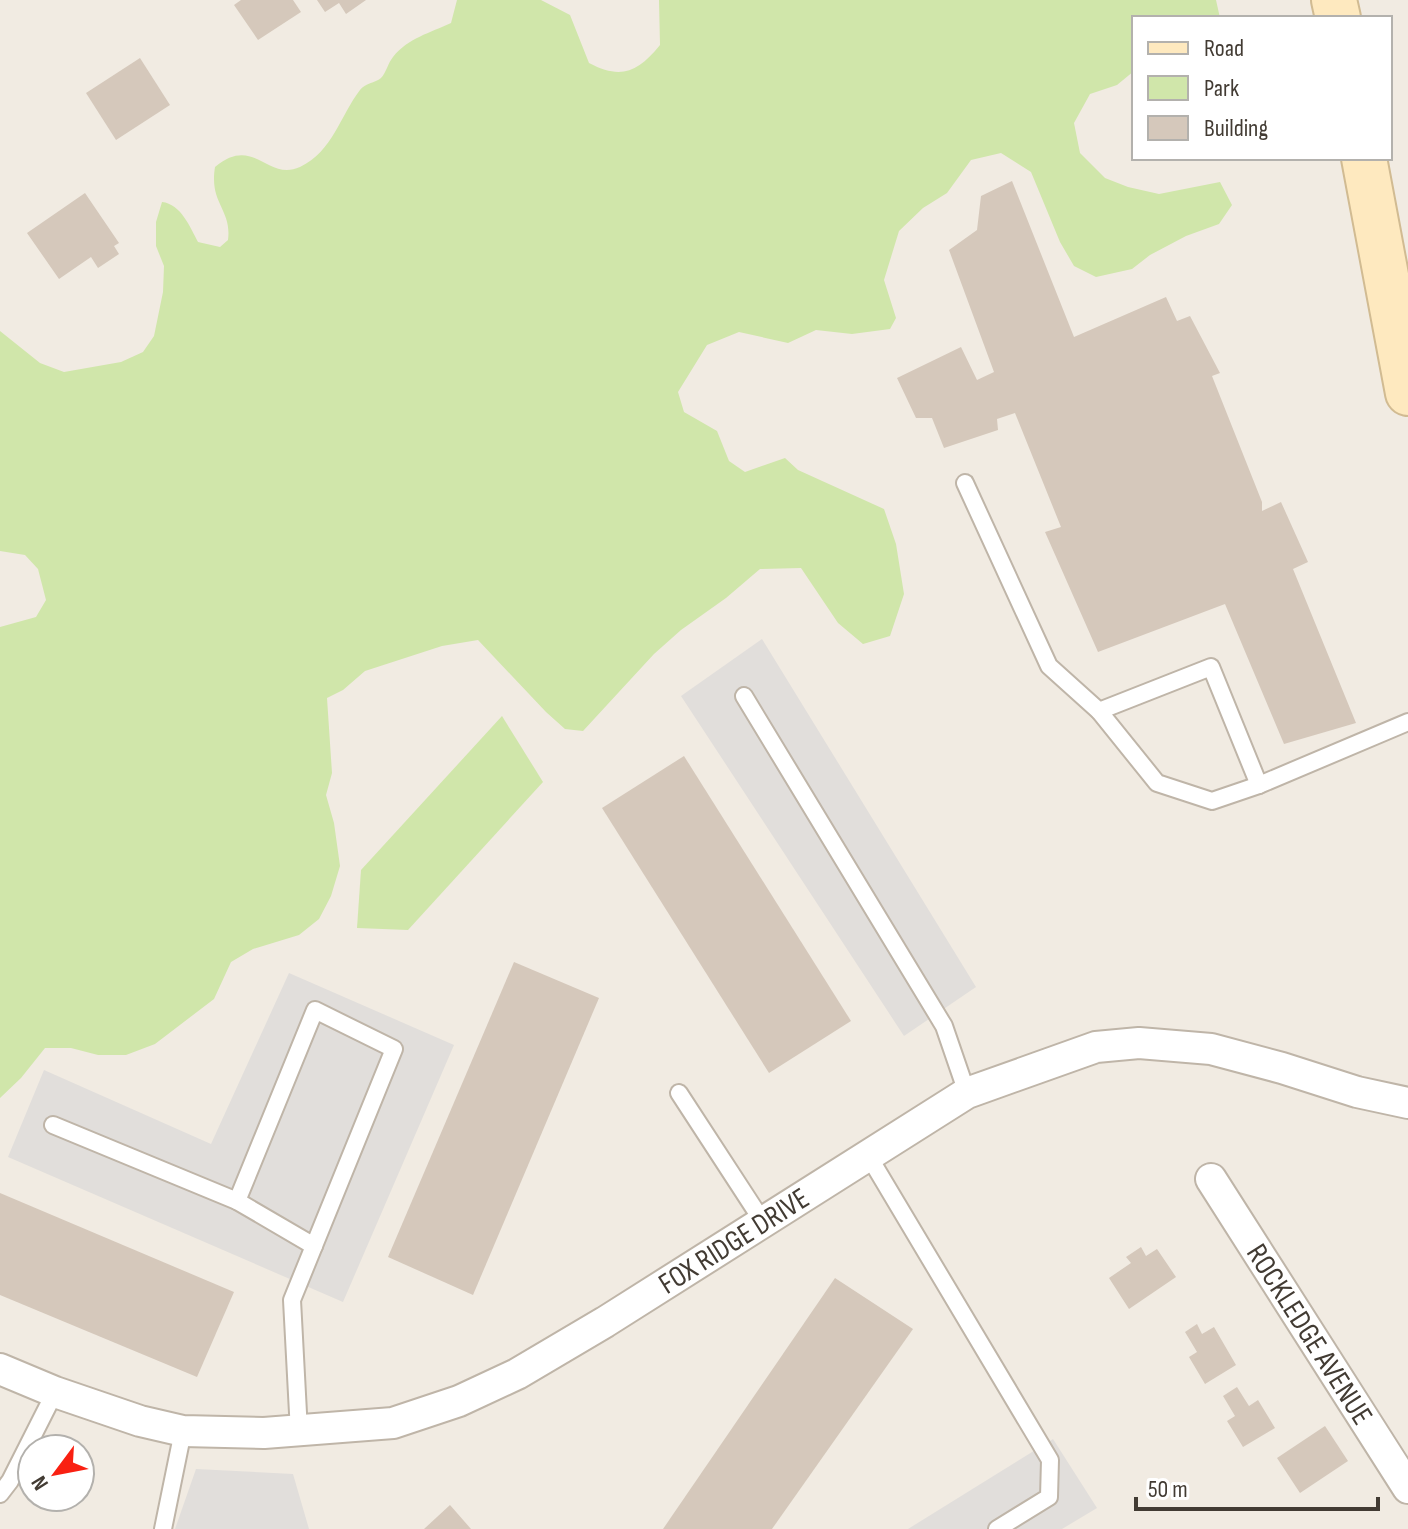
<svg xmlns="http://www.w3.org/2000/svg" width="1408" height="1529" viewBox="0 0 1408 1529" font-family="'Sofia Sans Condensed',sans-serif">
<rect width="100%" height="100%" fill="#f1ebe2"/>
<g fill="#d0e6aa">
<path d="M457,0H541L570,15L589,63C621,80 638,72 660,45L659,0H1216L1220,18H1134V71L1117,85L1090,94L1074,123L1080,153L1105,178L1128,187L1159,194L1220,182L1232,205L1219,224L1186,236L1150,255L1132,269L1096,277L1074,266L1060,242L1031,172L1001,153L971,160L947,193L923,208L899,231L884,280L896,318L890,329L852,334L816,330L788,343L739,332L707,345L678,392L684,412L717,431L729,461L745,472L785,458L798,470L884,509L896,544L904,594L890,636L863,644L838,623L801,568L760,569L726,598L681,630L654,654L583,731L565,729L546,712L478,640L442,646L365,671L343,690L327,698L332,773L326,795L334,823L340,866L331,896L319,919L299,935L253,949L231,962L214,999L155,1044L126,1055H98L71,1048H45L21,1078L0,1098V627L36,617L46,600L38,569L25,555L0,551V331L40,363L64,372L121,362L143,352L154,336L163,292L164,266L156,246V222L162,202C181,204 190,227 198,242L220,247L228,240C232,209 209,204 215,167C254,134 267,182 300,167C333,151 340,116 360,90C365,83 375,83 381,78C386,73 388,63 393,57C408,38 430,33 451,23Z"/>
<polygon points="502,716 543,782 408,930 357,928 361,870"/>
</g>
<g fill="#e1dedb">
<polygon points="762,639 976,987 904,1036 681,696"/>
<polygon points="289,973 454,1045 343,1302 8,1157 44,1070 211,1144"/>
<polygon points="1053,1439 1097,1508 1062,1529 908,1529"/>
<polygon points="196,1469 293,1474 309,1529 175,1529"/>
</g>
<g fill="#d5c8bb">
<polygon points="241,0 293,0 301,12 258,40 234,5"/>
<polygon points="317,0 366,0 346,14 339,3 325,12"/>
<polygon points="140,58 170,105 116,140 86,93"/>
<polygon points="1012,181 1074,337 1166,297 1177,321 1190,316 1220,373 1212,376 1262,502 1262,511 1281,502 1308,562 1293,569 1356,723 1284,744 1225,604 1098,652 1045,532 1061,527 1015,413 997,419 998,430 944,448 932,418 916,418 897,378 961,347 977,380 994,372 949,250 977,230 981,196"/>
<polygon points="85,193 119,243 114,246 119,254 98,268 91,257 59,279 27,233"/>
<polygon points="684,756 851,1021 769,1073 602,808"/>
<polygon points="514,962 599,998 473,1295 388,1257"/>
<polygon points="0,1193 234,1292 197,1377 0,1295"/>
<polygon points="1141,1247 1146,1256 1157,1249 1176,1277 1129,1309 1109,1278 1131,1263 1126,1257"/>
<polygon points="835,1278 913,1329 772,1529 663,1529"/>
<polygon points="1197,1324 1202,1334 1214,1327 1236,1365 1205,1384 1189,1357 1197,1352 1185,1332"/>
<polygon points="1237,1387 1249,1406 1258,1400 1275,1428 1243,1447 1227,1421 1235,1416 1223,1396"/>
<polygon points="1325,1426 1348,1461 1300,1493 1277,1458"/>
<polygon points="450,1505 471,1529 424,1529"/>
</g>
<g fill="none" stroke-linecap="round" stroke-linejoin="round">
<defs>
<g id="lane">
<polyline points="965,483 1049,666 1099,711 1157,783 1212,801 1259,785 1408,722"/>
<polyline points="744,696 944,1026 967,1093"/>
<polyline points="1099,711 1211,667 1259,785"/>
<polyline points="679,1093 763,1222"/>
<polyline points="53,1125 237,1201 315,1010 394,1049 292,1300 299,1432"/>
<polyline points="868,1155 1050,1460 1049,1497 997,1529"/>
<polyline points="237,1201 314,1246"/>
<polyline points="0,1494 10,1481 55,1392"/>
<polyline points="163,1529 183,1431"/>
</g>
<g id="street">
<path id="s1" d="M1211,1179L1408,1488"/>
<path id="s2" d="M0,1369L55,1392L140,1421L183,1431L264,1433L393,1423L459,1401L517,1374L605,1322L967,1093L1096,1047L1139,1043L1211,1049L1282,1068L1357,1092L1408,1103"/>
</g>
<g id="secondary">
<polyline points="1334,0 1338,18"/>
<polyline points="1364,158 1408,393"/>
</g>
</defs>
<use href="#lane" stroke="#bfb5a8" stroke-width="20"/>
<use href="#street" stroke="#bfb5a8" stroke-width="34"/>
<use href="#secondary" stroke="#d1bb92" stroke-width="48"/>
<use href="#lane" stroke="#fff" stroke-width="16"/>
<use href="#street" stroke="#fff" stroke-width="30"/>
<use href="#secondary" stroke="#fee9bf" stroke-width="44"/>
</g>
<g text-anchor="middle" stroke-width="6" stroke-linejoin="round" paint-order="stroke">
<g font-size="30" fill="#423b33" stroke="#fff">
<text dy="10" stroke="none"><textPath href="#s2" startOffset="792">FOX RIDGE DRIVE</textPath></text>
<text dy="10" stroke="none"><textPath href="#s1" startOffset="184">ROCKLEDGE AVENUE</textPath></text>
</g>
</g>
<rect x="1132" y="16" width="260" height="144" fill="#ffffff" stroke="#b3b1ad" stroke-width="2"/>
<rect x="1148" y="42" width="40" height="12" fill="#fee9bf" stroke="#b3b1ad" stroke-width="2"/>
<text x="1204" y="56" font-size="24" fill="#423b33">Road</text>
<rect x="1148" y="76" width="40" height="24" fill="#d0e6aa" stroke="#b3b1ad" stroke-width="2"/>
<text x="1204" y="96" font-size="24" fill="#423b33">Park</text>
<rect x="1148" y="116" width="40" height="24" fill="#d5c8bb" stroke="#b3b1ad" stroke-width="2"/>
<text x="1204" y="136" font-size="24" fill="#423b33">Building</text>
<g transform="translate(56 1473) rotate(238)"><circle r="38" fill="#ffffff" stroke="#b3b1ad" stroke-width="2"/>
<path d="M0-6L14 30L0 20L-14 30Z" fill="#f92012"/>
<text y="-12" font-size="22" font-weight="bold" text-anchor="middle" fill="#423b33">N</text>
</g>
<path d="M1136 1497v12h242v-12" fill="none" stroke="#423b33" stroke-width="4"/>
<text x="1148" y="1497" font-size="24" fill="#423b33" stroke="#ffffff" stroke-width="6" paint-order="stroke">50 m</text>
</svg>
